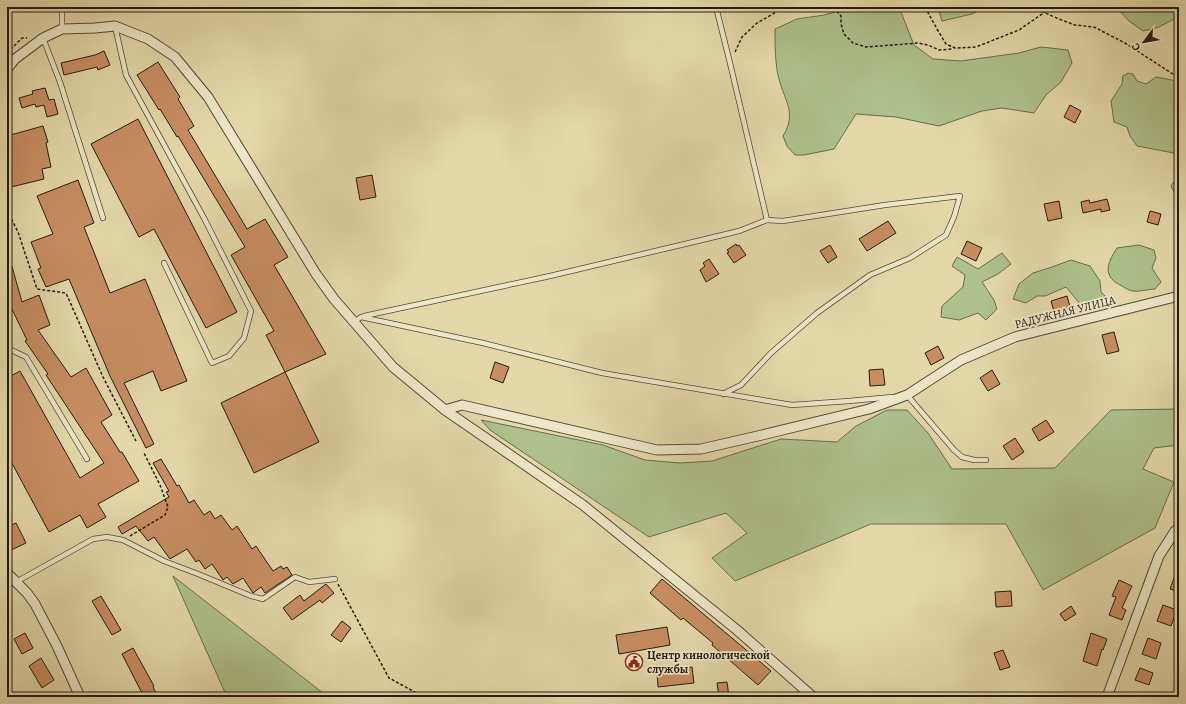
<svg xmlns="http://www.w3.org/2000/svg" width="1186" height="704" viewBox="0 0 1186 704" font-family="Alegreya,serif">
<rect width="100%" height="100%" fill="#e4d8aa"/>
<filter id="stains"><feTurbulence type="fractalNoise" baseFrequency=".005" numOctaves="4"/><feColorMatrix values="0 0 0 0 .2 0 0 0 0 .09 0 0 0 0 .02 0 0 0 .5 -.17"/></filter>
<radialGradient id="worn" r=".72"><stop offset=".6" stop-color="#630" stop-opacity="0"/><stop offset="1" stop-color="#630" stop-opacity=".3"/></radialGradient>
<g fill="#aec08d" stroke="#686d4f">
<path d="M854,7H899L914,45L933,59L961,61L1019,53L1041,47L1068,50L1072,63L1061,82L1046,95L1034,113L1002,108L982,111L939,126L896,117L856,114L834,149L804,155H795L787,146L783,136C797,113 785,102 779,79C775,66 775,43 775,29L797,19L824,15Z"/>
<polygon points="938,7 985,7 972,14 942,21"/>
<polygon points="1116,7 1179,7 1179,19 1174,19 1159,27 1143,31 1129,21"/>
<polygon points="1128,73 1133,74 1137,81 1146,84 1156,77 1172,80 1179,84 1179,154 1137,146 1130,136 1127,127 1114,122 1111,101 1122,84 1123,76"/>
<polygon points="1179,174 1179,199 1177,198 1171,186"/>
<path d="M1139,245L1154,250L1156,258L1152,268L1161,282L1155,289C1148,289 1140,292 1133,291C1130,291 1125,288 1122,286C1102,277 1107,263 1117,248Z"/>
<polygon points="1002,253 1011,264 998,274 982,282 994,300 997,309 986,320 978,313 959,320 941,317 942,306 963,287 965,275 952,266 957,257 978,269"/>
<polygon points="1071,260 1090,266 1100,281 1101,292 1105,296 1102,302 1081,305 1066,287 1045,296 1037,296 1026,303 1013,299 1019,284 1033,273 1052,267"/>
<polygon points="1179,409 1179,445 1154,448 1143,469 1174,482 1155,528 1043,590 1006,524 871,524 735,581 712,558 747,533 726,513 649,537 490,430 481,420 603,445 645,460 680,463 712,461 781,439 837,442 856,426 887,410 907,410 928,433 952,469 1055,468 1111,410"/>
<polygon points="173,576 328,697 227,697"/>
</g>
<g fill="#c88e61" stroke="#231a11">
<polygon points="104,51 110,65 98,70 97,67 64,75 61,63 95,55"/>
<polygon points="158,62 180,97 178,99 194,126 188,130 247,229 265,219 288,257 274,265 326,354 285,372 266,335 274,331 231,255 245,247 178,136 177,137 160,109 159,110 137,75"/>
<polygon points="45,88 49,100 54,99 58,114 47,117 44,105 36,107 35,104 22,108 19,98 33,94 32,91"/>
<polygon points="1070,105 1081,111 1075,123 1064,117"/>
<polygon points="138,119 237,312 206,328 154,229 139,237 91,144"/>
<polygon points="43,126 48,142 46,143 51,167 42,169 44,179 7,188 7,136"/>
<polygon points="372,175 376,197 360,200 356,178"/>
<polygon points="78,180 94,223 84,227 110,293 145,279 187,381 161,391 153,371 124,383 154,444 146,448 110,376 69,279 46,287 38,269 41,268 31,242 53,234 37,196"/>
<polygon points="1107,199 1110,210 1101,212 1101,209 1083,213 1081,202 1089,200 1090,203"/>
<polygon points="1059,201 1062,218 1048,221 1044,204"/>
<polygon points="1150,211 1161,214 1158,225 1147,222"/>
<polygon points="888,221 896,233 867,251 859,239"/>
<polygon points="967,241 982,248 976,261 961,254"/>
<polygon points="736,244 737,246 739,245 746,255 734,263 727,253 729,252 727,250"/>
<polygon points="830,245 837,257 828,263 820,251"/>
<polygon points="7,256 9,256 22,302 39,295 50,325 38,330 71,377 86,368 112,415 101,422 120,452 122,452 139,481 98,504 106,517 87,528 80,515 49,532 7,454 7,378 20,371 80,478 104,463 46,375 48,374 25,341 27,340 7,299 7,293 10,292 7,284"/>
<polygon points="709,259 719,274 706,282 700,270 705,266 703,263"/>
<polygon points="1067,296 1071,310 1055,315 1051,301"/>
<polygon points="1114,332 1119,351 1107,354 1102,335"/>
<polygon points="938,346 944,358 931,365 925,353"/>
<polygon points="495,362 509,367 503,383 490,378"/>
<polygon points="883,369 885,385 870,386 869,370"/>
<polygon points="992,370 1000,384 988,391 980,378"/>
<polygon points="285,372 319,442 254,473 221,403"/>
<polygon points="1046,420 1054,432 1039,441 1032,429"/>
<polygon points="1015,438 1024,452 1012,460 1003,446"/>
<polygon points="161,459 177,486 179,485 189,503 194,500 204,515 210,511 215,519 221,515 232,530 237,526 252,549 256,546 273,571 281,566 283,569 287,567 292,575 265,593 261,587 253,593 243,578 233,584 227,577 223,580 212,564 205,569 199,560 196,562 187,549 170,559 154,537 148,541 136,526 122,534 118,527 169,497 166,492 169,491 153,463"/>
<polygon points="16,523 26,543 11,550 7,542 7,527"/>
<polygon points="1178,567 1179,568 1179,592 1170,589"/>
<polygon points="662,579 771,671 758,685 712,645 713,643 683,618 681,620 650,593"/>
<polygon points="1119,580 1132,586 1122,608 1126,610 1122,620 1109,615 1116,597 1112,596"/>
<polygon points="326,584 334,593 322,603 320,600 292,620 283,608 300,595 304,601"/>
<polygon points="1011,591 1012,606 996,607 995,592"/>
<polygon points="101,596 121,630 112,635 92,601"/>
<polygon points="1163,605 1177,610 1171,626 1157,621"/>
<polygon points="1071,606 1076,614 1065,621 1060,614"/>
<polygon points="342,621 351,628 341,642 331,635"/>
<polygon points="667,627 670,645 619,654 616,635"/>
<polygon points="25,633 33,648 22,654 14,639"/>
<polygon points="1091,633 1107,639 1103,650 1102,649 1097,666 1083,661"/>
<polygon points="1148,638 1161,643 1156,659 1142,654"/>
<polygon points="133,648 154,686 153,687 158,697 144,697 122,654"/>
<polygon points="1003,650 1010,667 1000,670 994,653"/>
<polygon points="41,658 54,680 42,688 29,666"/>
<polygon points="692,667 694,683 658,687 657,672"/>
<polygon points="1140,668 1153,673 1149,685 1135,680"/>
<polygon points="727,682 729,697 719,697 717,683"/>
</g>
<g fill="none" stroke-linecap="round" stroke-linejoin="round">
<defs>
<g id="service">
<polyline points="62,7 62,29"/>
<polyline points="716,7 730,63 767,220 783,221 885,205 960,196 954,217 946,235 910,258 870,275 817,313 771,353 741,385 723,394"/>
<polyline points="115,26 126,75 204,218 251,311 244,338 229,356 212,363 164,263"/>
<polyline points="43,38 60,82 103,218"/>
<polyline points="364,316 550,276 685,244 739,231 767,220"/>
<polyline points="354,322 361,317 483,343 602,373 792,405 849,401 893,397"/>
<polyline points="7,348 26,357 87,459"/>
<polyline points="906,395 907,395 954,450 962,457 974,460 986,460"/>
<polyline points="7,489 9,490"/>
<polyline points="16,582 93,539 107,537 123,540 164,561 198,574 251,596 263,599 295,577 309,582 335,579"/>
</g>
<g id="minor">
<polyline points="7,69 15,59 43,38 62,29 95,28 115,26 148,39 175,57 208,97 316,274 334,299 393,367 445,410 583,505 737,630 813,697"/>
<polyline points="445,410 462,405 657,450 701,449 762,435 869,409 907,395 961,360 1015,337 1179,296"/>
<polyline points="7,573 27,593 35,604 57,646 80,697"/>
<polyline points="1107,697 1159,556 1175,531 1179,528"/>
</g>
</defs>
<use href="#service" stroke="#534a37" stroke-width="6"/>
<use href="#minor" stroke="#534a37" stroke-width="11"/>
<g stroke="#231a11" stroke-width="1.5" stroke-dasharray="3 2" stroke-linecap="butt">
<polyline points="834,7 841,16 841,24 844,34 853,43 866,47 918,43 928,45 939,50 953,49"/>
<polyline points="925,7 937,29 946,44 955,48 976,47 1019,30 1052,7"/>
<polyline points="1032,7 1059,19 1075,25 1094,27 1125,43 1179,78"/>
<polyline points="735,52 742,37 757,23 785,7"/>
<polyline points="7,53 22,38 27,38"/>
<polyline points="7,210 18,232 37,289 66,293 103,377 136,441"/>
<polyline points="130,536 165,515 168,507 160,485 144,453"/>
<polyline points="338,584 389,678 424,697"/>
</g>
<use href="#service" stroke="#ede6c8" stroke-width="4.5"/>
<use href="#minor" stroke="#ede6c8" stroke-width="9"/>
</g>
<defs>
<symbol id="civic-ring" viewBox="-11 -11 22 22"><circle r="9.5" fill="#ede6c8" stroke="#8f2418" stroke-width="1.5"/><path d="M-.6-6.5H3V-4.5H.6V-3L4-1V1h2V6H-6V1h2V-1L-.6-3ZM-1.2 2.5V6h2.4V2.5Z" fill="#8f2418"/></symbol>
</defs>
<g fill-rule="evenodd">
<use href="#civic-ring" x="624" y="652" width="20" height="20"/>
</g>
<g text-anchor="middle" stroke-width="3.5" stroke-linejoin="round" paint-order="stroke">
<g font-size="12" fill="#231a11" stroke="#ede6c8">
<text transform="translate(1065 312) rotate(-14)" y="4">РАДУЖНАЯ УЛИЦА</text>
</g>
<g font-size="12" font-weight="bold" fill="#231a11" stroke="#ede6c8" text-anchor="start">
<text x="647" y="659">Центр кинологической<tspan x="647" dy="14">службы</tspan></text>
</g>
</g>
<rect width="1186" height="704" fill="none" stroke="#e4d8aa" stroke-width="24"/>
<rect x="8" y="8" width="1170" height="688" fill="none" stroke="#231a11" stroke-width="2"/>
<rect x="12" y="12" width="1162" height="680" fill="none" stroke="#231a11"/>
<g transform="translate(1144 42) rotate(238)" stroke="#ede6c8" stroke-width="3" paint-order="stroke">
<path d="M0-3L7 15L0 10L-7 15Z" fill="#231a11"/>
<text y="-6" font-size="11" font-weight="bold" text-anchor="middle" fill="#231a11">С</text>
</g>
<rect width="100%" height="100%" filter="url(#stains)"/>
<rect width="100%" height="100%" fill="url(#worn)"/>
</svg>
